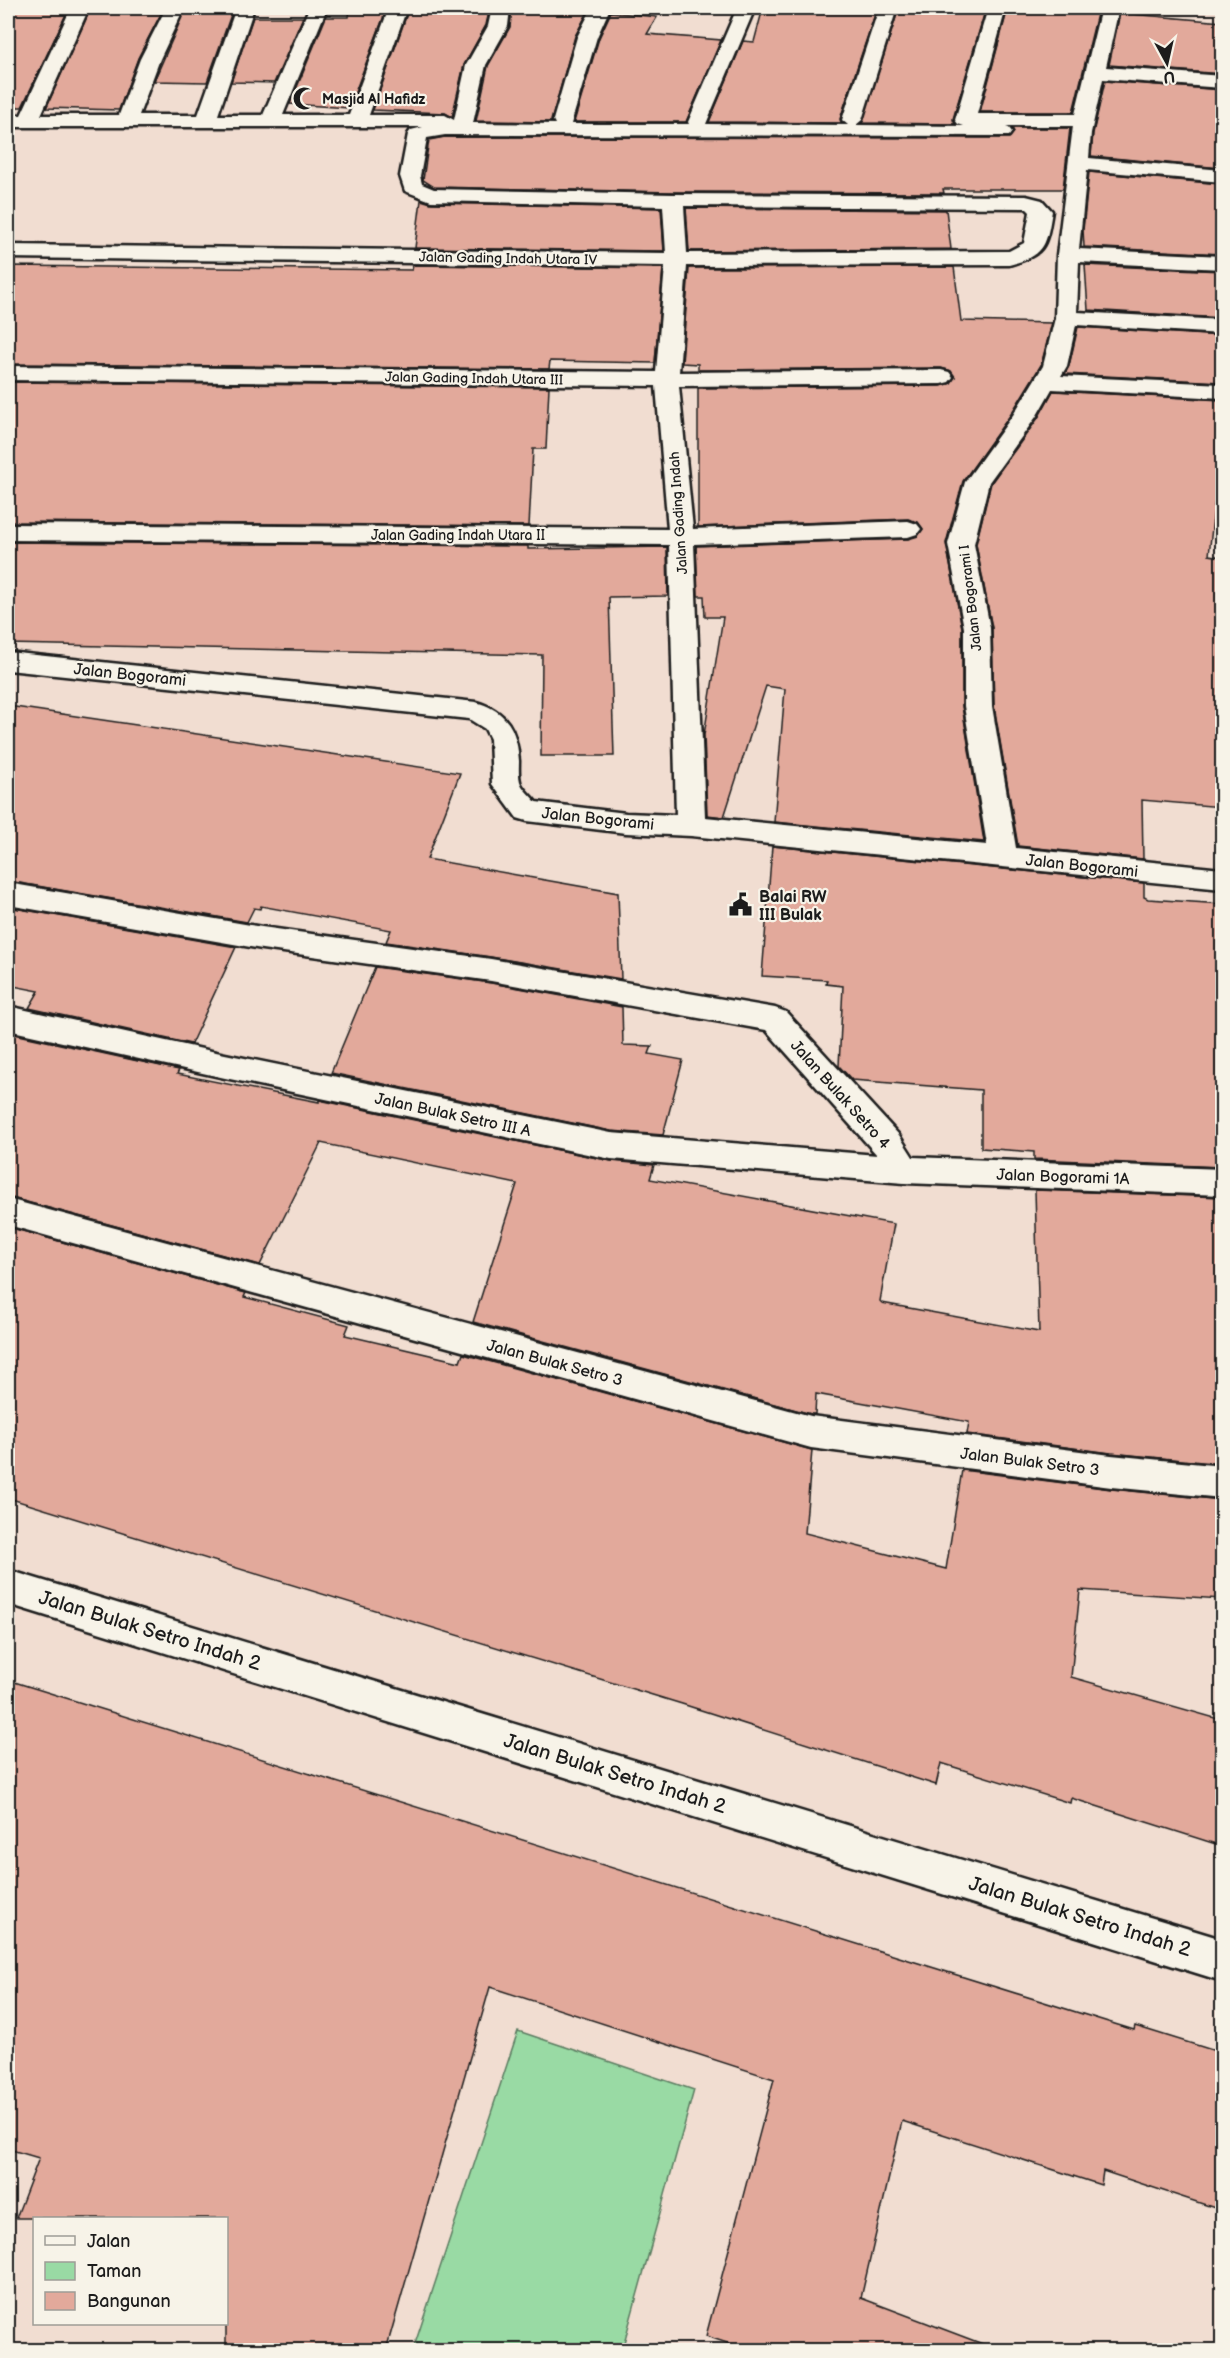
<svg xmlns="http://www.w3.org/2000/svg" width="1230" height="2358" viewBox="0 0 1230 2358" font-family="'Balsamiq Sans',sans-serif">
<rect width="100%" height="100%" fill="#f1ddd1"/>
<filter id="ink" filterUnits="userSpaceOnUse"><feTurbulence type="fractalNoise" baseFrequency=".0167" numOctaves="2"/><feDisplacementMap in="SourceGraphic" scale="12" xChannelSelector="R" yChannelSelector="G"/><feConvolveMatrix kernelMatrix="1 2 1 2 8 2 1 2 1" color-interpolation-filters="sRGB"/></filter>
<g filter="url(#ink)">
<polygon fill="#99daa4" stroke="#5a7b60" stroke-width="1.5" points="518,2031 694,2090 622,2350 413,2350"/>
<g fill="#e2a99b" stroke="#1c1c1c" stroke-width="1.5">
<polygon points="8,8 69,8 22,107 8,107"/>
<polygon points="91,8 164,8 138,58 119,110 46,108"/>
<polygon points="186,8 233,9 207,82 154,81"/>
<polygon points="350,8 387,8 349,108 290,104 326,17 349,17"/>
<polygon points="409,8 490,8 486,25 464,65 452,117 445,113 373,110"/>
<polygon points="512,8 589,10 575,36 551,122 476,121 488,66 510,27"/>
<polygon points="763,8 877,8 840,119 842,123 709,122 743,41 754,42"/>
<polygon points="899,8 986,8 953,119 955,124 862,123"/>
<polygon points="1008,8 1066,8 1098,10 1073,112 980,112"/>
<polygon points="611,12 657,17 647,34 721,40 686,122 574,122 599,38"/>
<polygon points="1120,13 1222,22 1222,74 1109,65"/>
<polygon points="253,17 303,17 274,83 231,82"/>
<polygon points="1105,81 1222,90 1221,168 1091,156 1093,133"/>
<polygon points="1012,128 1070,128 1063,189 943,189 944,193 673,192 434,187 423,180 429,140 445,137 1009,138 1014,132"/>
<polygon points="1089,172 1220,184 1222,254 1084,247 1083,230"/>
<polygon points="421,200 431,203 661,208 664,251 415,248"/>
<polygon points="686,208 946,210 951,249 689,251"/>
<polygon points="413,265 663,268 655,363 550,361 549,369 8,364 8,266 412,270"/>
<polygon points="1085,265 1222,271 1222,318 1088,310"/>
<polygon points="954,267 961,321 1052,323 1041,365 1011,414 963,481 946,543 962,628 962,706 984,842 774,822 785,689 766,686 724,817 707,815 704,735 723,617 705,617 704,596 698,596 696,546 908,539 918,536 923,529 918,522 908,519 698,527 698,388 941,386 951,383 955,377 951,371 941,368 698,370 698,364 682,363 689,268"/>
<polygon points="1078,327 1222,336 1222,382 1065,374 1069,366"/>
<polygon points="8,382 549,387 546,449 533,449 529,526 8,522"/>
<polygon points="1053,391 1222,400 1222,454 1220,453 1209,555 1222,557 1222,807 1142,800 1143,859 1018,846 994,706 992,628 976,544 991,483 1038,418"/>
<polygon points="8,542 528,546 528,549 667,547 668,596 609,597 614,756 541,756 542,655 8,644"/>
<polygon points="8,706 460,773 427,859 618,893 621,979 491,957 386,942 391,930 261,906 260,909 254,908 247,922 8,881"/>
<polygon points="772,846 1144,883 1144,897 1148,899 1222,904 1222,1167 1034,1159 1034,1152 981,1148 981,1090 852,1080 839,1066 843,986 826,984 827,980 762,976"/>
<polygon points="8,907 236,947 191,1044 29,1008 39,991 8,985"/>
<polygon points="375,967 491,983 622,1007 623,1045 652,1046 649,1054 683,1060 663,1135 611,1131 331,1073"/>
<polygon points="14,1034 179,1070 177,1074 319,1102 319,1100 611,1161 654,1165 650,1179 894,1224 880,1301 882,1303 1039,1332 1035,1190 1222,1197 1222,1464 1111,1453 967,1434 969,1422 816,1394 815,1414 811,1414 473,1322 517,1184 321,1143 260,1265 8,1197 8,1044"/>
<polygon points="8,1227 246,1293 244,1297 349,1325 345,1335 460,1362 463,1354 812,1450 805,1533 946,1569 962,1470 1111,1489 1222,1500 1222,1599 1080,1590 1071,1677 1222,1720 1222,1846 1071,1798 1070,1803 941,1763 936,1785 682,1704 8,1498"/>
<polygon points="8,1680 1134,2030 1135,2026 1222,2053 1222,2149 1215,2208 1103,2171 1101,2185 902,2121 861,2298 988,2346 987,2350 748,2350 706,2336 774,2079 490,1987 386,2350 226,2350 226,2218 16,2218 39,2158 8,2149"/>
</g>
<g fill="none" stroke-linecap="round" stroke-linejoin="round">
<defs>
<g id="minor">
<path d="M71,8H89L41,115H119L140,59L166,8H184L160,59L139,115H198L236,8H254L218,115H263L309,8H327L283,115H349L389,8H407L369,115H445L454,120L466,65L488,26L492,8H510L508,26L486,65L473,123L555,124L553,120L577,37L592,8H610L597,37L571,124H689L688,122L737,8H755L706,124L848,125L842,120L879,8H897L862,120L856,125L964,126L958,124L955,120L988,8H1006L977,114H1075L1101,8H1119L1106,67L1222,76V88L1103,79L1091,133L1089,158L1222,170V182L1087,170L1079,249L1222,256V269L1079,262L1077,312L1222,320V334L1076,325L1067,366L1061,376L1222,384V398L1052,389L1036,417L989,482L974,544L990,628L992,706L1016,848L1222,869V889L691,836L626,833L527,821L517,818L492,784L490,739L485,729L469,719L8,670V652L476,702C507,711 517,730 519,761C519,767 518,778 521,784C524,790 531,796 536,802L626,813L676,815L669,545L8,540V524L668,529L656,386L8,380V366L656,372L665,266L8,258V245L666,253L663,206L431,201L405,191L400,176L408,134L411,130L423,127H8V115H21ZM1003,126H1073L1057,255L1055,318L1043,366L1013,415L965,482L948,544L964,628V706L987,845L705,817L694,544L908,537L917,534L921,529L917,524L908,521L693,529L679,386L941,384L949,382L953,377L949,372L941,370L679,372L687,266L1009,265C1046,255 1046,246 1052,211L1042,200L1026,196L673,194L434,189L422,184L420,176L427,138L445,135L1009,136L1012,132L1009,128ZM684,206L1026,208L1030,212L1024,243L1009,251L687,253Z"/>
<polygon points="8,883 262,927 491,959 775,1008 786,1012 899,1135 913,1157 1222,1169 1222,1195 904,1183 611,1159 225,1078 8,1030 8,1006 225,1054 611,1133 877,1155 766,1030 491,981 262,949 8,905"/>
<polygon points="8,1199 811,1416 1111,1455 1222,1466 1222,1498 1111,1487 811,1448 8,1225"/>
<polygon points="8,1570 1222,1939 1222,1981 8,1604"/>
</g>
</defs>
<use href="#minor" stroke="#1c1c1c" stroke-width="5"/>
<use href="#minor" fill="#f7f3e8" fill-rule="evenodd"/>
</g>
</g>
<defs>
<symbol id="mosque-bare" viewBox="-9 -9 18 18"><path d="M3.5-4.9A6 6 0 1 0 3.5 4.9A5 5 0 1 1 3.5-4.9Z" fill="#1c1c1c" stroke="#f7f3e8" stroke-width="2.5" paint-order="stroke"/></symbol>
<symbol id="civic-bare" viewBox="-9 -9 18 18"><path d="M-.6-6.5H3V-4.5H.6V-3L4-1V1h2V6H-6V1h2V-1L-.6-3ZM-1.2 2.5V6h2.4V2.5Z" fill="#1c1c1c" stroke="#f7f3e8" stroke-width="2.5" paint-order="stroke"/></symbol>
</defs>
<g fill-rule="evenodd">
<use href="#mosque-bare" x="288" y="82" width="33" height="33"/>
<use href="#civic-bare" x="724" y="888" width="33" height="33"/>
</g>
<g text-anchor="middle" stroke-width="4.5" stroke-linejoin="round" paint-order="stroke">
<g font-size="14" font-weight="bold" fill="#1c1c1c" stroke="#f7f3e8" text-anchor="start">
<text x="322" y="104">Masjid Al Hafidz</text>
</g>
<g font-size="14" fill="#1c1c1c" stroke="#f7f3e8">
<text transform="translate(508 258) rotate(1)" y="5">Jalan Gading Indah Utara IV</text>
<text transform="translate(474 378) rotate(1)" y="5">Jalan Gading Indah Utara III</text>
<text transform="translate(678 513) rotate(-94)" y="5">Jalan Gading Indah</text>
<text x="458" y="540">Jalan Gading Indah Utara II</text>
<text transform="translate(970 598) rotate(-97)" y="5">Jalan Bogorami I</text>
</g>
<g font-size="16" fill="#1c1c1c" stroke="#f7f3e8">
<text transform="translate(130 674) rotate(6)" y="6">Jalan Bogorami</text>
<text transform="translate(598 818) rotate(6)" y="6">Jalan Bogorami</text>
<text transform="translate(1082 865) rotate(6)" y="6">Jalan Bogorami</text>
<text transform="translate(841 1094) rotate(48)" y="6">Jalan Bulak Setro 4</text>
<text transform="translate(453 1114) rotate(12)" y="6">Jalan Bulak Setro III A</text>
<text transform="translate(1063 1176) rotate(2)" y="6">Jalan Bogorami 1A</text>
<text transform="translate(555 1362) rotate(15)" y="6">Jalan Bulak Setro 3</text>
<text transform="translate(1030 1461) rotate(7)" y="6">Jalan Bulak Setro 3</text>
</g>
<g font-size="16" font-weight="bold" fill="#1c1c1c" stroke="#f7f3e8" text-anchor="start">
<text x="759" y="902">Balai RW<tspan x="759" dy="18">III Bulak</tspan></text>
</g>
<g font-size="20" fill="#1c1c1c" stroke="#f7f3e8">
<text transform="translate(150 1630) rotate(17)" y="7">Jalan Bulak Setro Indah 2</text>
<text transform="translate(615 1773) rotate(17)" y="7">Jalan Bulak Setro Indah 2</text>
<text transform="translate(1080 1916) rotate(17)" y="7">Jalan Bulak Setro Indah 2</text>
</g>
</g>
<rect width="1230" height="2358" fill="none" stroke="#f7f3e8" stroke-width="30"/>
<rect x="15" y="15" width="1200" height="2328" fill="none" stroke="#1c1c1c" stroke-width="2" filter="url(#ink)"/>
<rect x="33" y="2217" width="195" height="108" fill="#f7f3e8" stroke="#9f9d96" stroke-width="1.5"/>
<rect x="45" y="2236" width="30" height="9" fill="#f7f3e8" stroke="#9f9d96" stroke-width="1.5"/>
<text x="87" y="2247" font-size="18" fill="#1c1c1c">Jalan</text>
<rect x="45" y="2262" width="30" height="18" fill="#99daa4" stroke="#9f9d96" stroke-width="1.5"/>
<text x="87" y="2277" font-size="18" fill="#1c1c1c">Taman</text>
<rect x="45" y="2292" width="30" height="18" fill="#e2a99b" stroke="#9f9d96" stroke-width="1.5"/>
<text x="87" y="2307" font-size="18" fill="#1c1c1c">Bangunan</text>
<g transform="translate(1167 63) rotate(172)" stroke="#f7f3e8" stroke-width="4.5" paint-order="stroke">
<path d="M0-4.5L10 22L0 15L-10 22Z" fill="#1c1c1c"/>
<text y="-9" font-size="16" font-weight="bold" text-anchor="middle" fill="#1c1c1c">U</text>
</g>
</svg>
